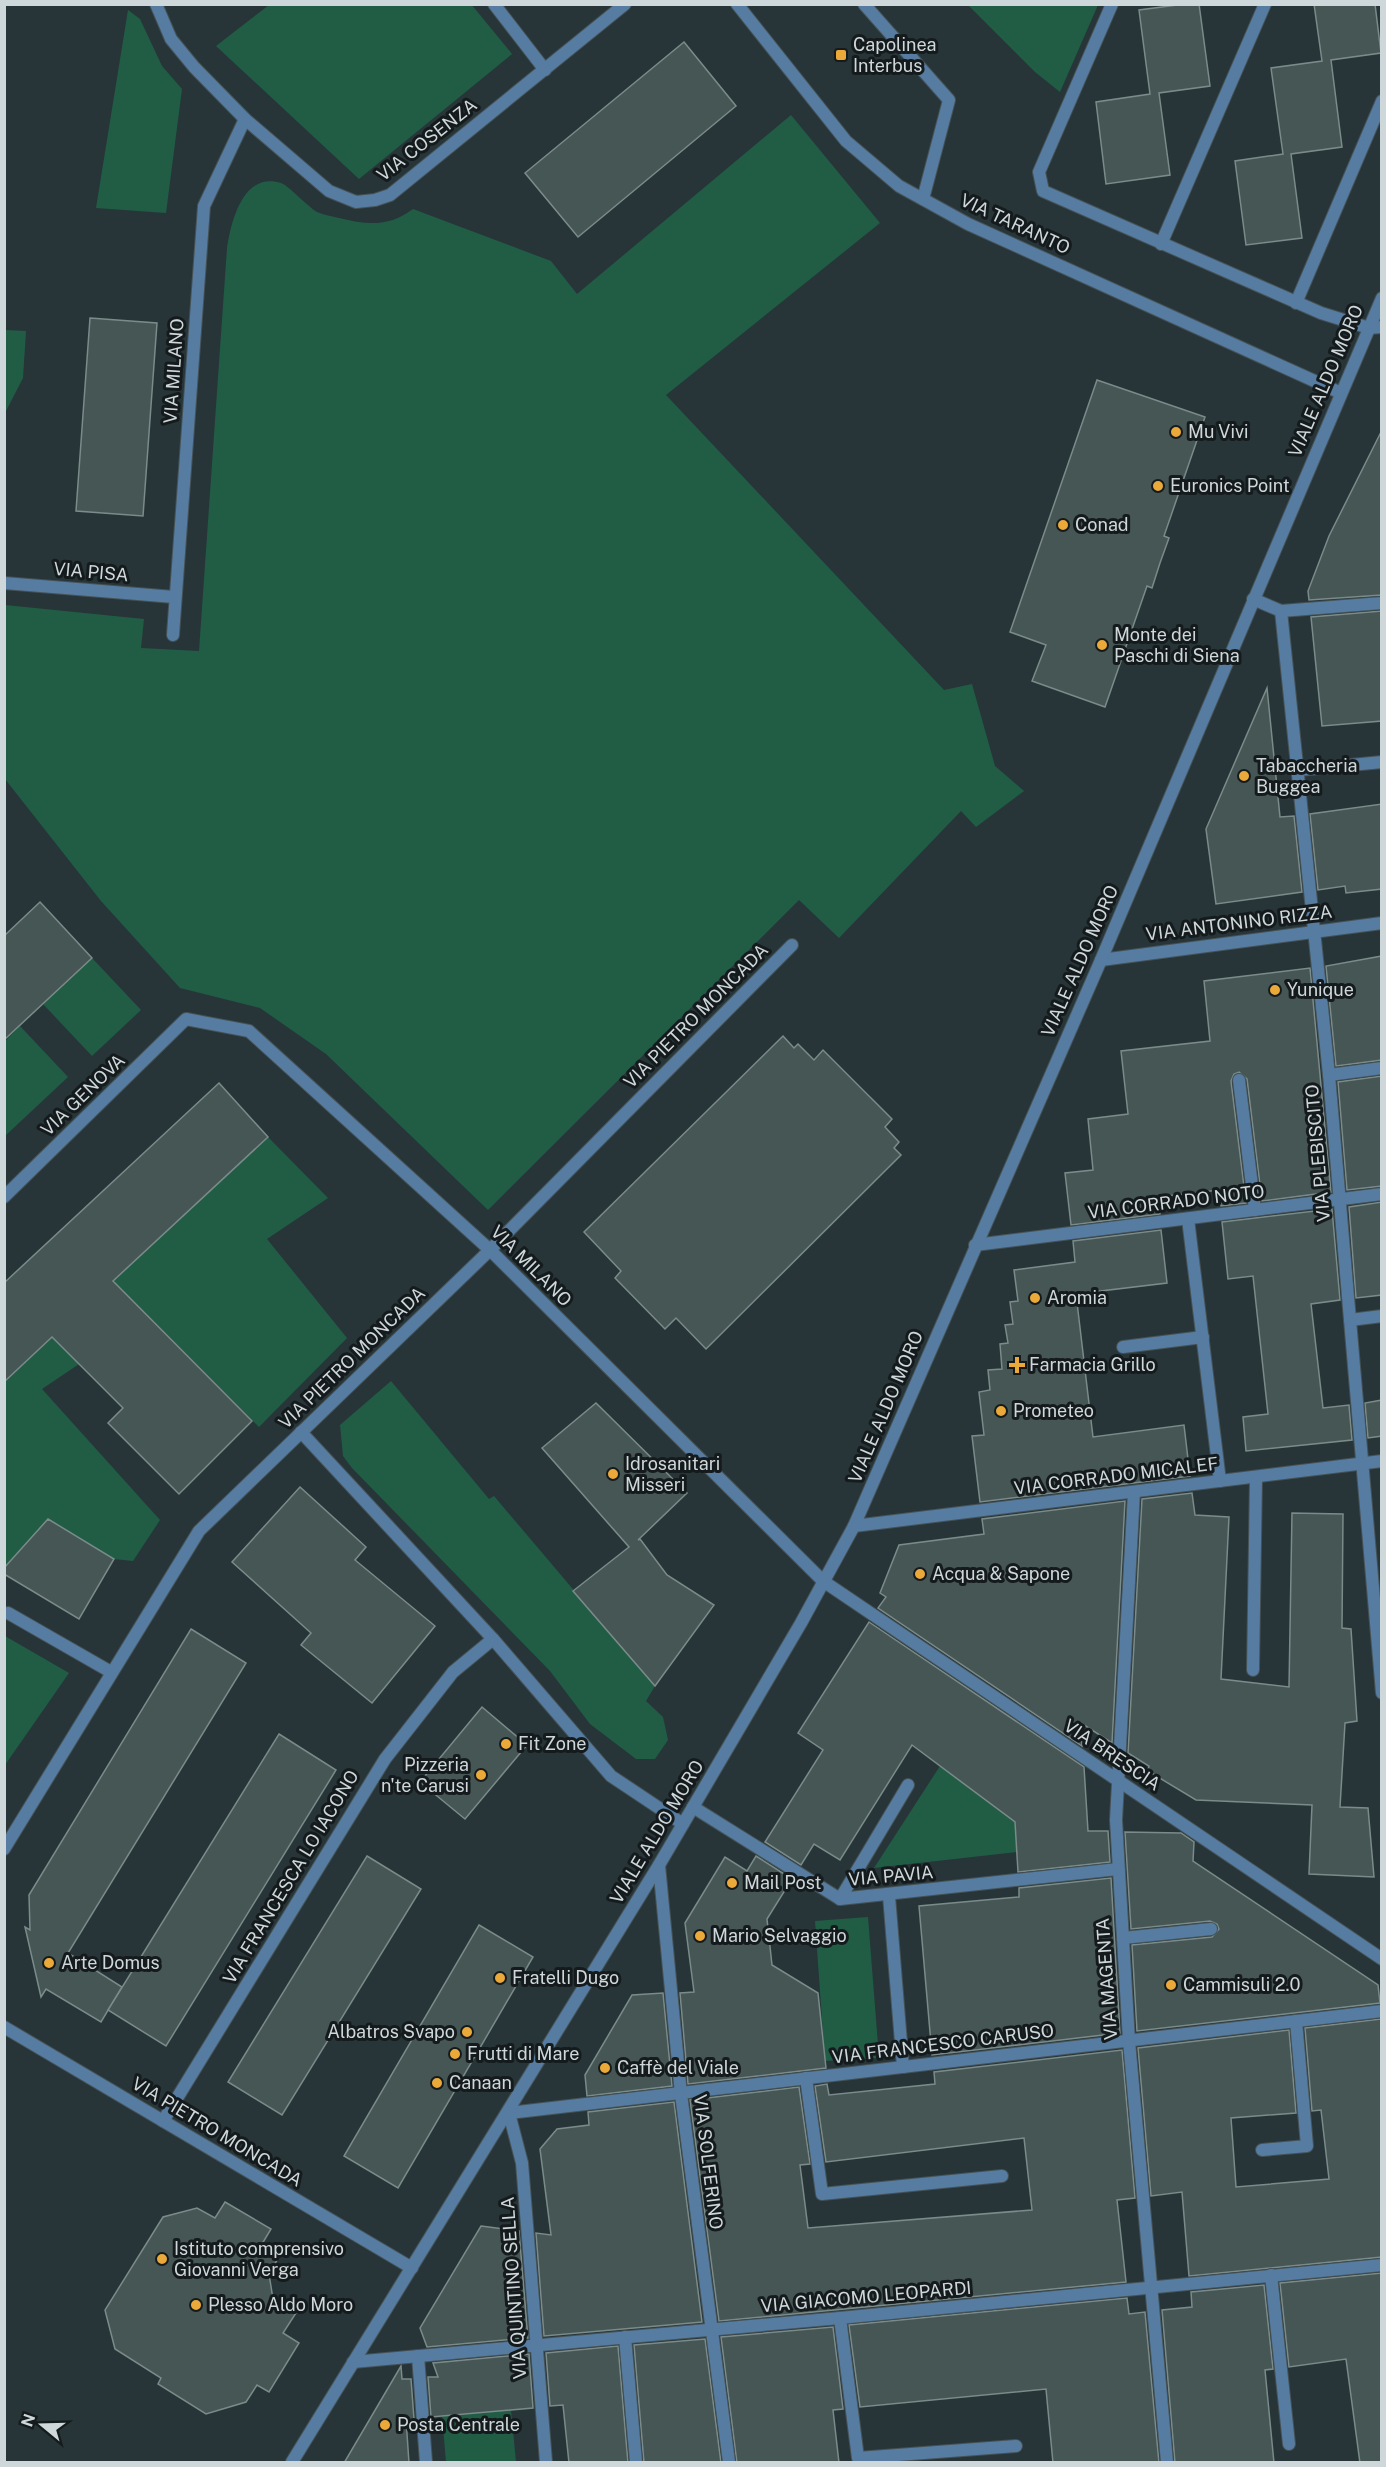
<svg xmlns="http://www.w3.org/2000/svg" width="1386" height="2467" viewBox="0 0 1386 2467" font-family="'Public Sans',sans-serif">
<rect width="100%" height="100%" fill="#273539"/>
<g fill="#205d44">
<polygon points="471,4 512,54 359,179 216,46 269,5"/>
<polygon points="968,5 1098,5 1060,92 1035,72"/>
<polygon points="128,10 140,19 162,66 182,89 166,213 96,208"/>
<path d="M791,115L880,223L666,395L944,690L972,684L995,766L1024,791L976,827L961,811L839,938L799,900L488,1210L326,1054L260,1008L180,988L101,901L5,779V605L144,619L141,648L199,651L227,248C231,222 243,171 281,183C289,186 307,206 317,212C324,215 332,216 339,218C368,225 389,227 413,209L551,261L577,294Z"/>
<polygon points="5,330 26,331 23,378 5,413"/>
<polygon points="92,958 141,1010 92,1056 43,1004"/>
<polygon points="20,1026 68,1077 5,1136 5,1041"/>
<polygon points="268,1137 328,1198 267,1239 347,1338 259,1427 149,1317 42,1389 160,1520 133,1561 114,1559 48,1519 5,1568 5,1357 17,1370"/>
<polygon points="391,1381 489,1499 494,1496 655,1686 646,1701 663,1717 668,1740 655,1759 636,1759 590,1724 550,1671 352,1468 343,1456 340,1425"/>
<polygon points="5,1636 69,1673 5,1765"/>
<polygon points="940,1766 1015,1822 1017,1852 874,1868"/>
<polygon points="868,1917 879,2058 825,2061 815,1921"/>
<polygon points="511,2410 516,2462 446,2462 442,2416"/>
</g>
<g fill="#465655" stroke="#7a8b8a" stroke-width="1.5">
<polygon points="1185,4 1199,4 1210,86 1159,93 1170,175 1106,184 1096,102 1150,94 1139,10"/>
<polygon points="1314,4 1375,4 1381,53 1331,60 1342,147 1291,154 1302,238 1246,245 1235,161 1283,154 1271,68 1322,61"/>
<polygon points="684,42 736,106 578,237 525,173"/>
<polygon points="90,318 157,323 143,516 76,511"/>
<polygon points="1097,380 1205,417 1164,536 1169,538 1160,563 1152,588 1147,586 1105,707 1032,681 1046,645 1010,632"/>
<polygon points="1382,430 1382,595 1309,600 1308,591 1329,536"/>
<polygon points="1382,611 1382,721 1322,726 1311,617"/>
<polygon points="1267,688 1280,817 1294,816 1302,892 1216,904 1206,829"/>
<polygon points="1382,804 1382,889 1346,893 1345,886 1318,890 1310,814"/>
<polygon points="40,902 92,958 4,1040 4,936"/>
<polygon points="1382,956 1382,1060 1336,1066 1326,966"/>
<polygon points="1310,968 1331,1192 1262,1201 1247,1079 1239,1072 1234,1074 1231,1081 1246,1203 1221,1206 1219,1190 1158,1197 1160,1214 1071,1225 1065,1173 1093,1170 1088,1119 1128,1114 1121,1051 1210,1041 1204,981"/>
<polygon points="783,1036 794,1048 798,1044 814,1060 823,1050 892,1119 885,1127 899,1142 894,1148 901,1155 706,1349 676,1318 665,1329 615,1278 621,1271 584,1232"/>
<polygon points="1382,1076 1382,1186 1347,1190 1338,1082"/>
<polygon points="219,1083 268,1137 113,1281 252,1421 179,1494 108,1423 123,1408 52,1337 4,1382 4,1283"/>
<polygon points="1382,1202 1382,1295 1356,1298 1349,1207"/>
<polygon points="1332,1209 1340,1300 1311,1304 1323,1408 1349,1405 1352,1440 1246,1451 1243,1417 1268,1414 1253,1276 1228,1279 1222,1222"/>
<polygon points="1161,1230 1167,1283 1076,1294 1093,1437 1184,1425 1190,1476 980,1502 972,1436 984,1435 979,1392 990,1390 988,1370 1002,1369 1000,1344 1008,1343 1005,1325 1013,1324 1010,1302 1018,1301 1014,1270 1075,1262 1073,1241"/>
<polygon points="1382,1400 1382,1436 1368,1438 1365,1403"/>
<polygon points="596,1403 687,1493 638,1540 640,1539 667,1575 714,1605 655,1686 573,1591 629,1547 542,1448"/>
<polygon points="300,1487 366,1547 355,1560 435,1626 372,1703 301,1645 311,1633 232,1562"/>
<polygon points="1192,1493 1195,1515 1229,1517 1221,1679 1289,1687 1292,1513 1343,1514 1342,1628 1351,1629 1357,1721 1345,1723 1340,1807 1368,1808 1374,1877 1309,1874 1312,1805 1196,1800 1148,1771 1149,1766 1128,1753 1142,1499"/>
<polygon points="1125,1501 1112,1743 1081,1723 1082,1746 878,1608 886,1597 880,1593 899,1545 984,1534 982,1519"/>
<polygon points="48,1519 114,1559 79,1619 4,1574 4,1568"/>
<polygon points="869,1622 1084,1767 1088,1831 1108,1831 1110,1862 1018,1872 1015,1822 912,1745 840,1860 814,1844 801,1865 765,1842 823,1750 798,1733"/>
<polygon points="191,1629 246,1663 68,1953 122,1987 101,2022 46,1989 41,1997 25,1927 30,1930 29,1895"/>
<polygon points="482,1707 527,1745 465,1819 420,1782"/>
<polygon points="279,1734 336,1770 166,2046 108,2010"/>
<polygon points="1125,1832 1181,1833 1194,1842 1193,1861 1378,1985 1380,2003 1137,2031 1132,1945 1212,1937 1219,1929 1217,1924 1210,1921 1131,1929"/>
<polygon points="367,1856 421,1889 282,2115 228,2082"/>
<polygon points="756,1856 792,1879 767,1919 772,1965 818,1993 826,2068 688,2084 680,1993 694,1992 685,1923 725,1857 747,1871"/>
<polygon points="1111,1878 1120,2033 932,2055 919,1906 1019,1897 1019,1888"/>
<polygon points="479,1925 533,1957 398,2188 344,2156"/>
<polygon points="663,1993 672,2086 587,2096 585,2075 632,1995"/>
<polygon points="1381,2019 1382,2257 1189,2276 1182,2192 1151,2196 1138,2048 1289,2030 1296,2113 1231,2118 1236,2187 1329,2179 1321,2110 1312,2111 1305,2028"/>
<polygon points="1122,2050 1135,2198 1117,2200 1126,2282 719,2321 690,2100 799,2087 810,2164 800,2165 808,2228 1032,2210 1024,2138 826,2162 815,2086 827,2084 829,2095 935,2084 934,2072"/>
<polygon points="674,2102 702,2322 544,2336 536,2233 551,2235 540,2149 557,2129 589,2125 588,2112"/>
<polygon points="225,2202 271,2229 262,2244 280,2255 269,2274 273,2299 296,2313 283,2333 299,2343 269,2392 257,2385 246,2402 206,2414 158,2384 161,2378 115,2349 105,2310 163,2217 197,2208 215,2218"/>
<polygon points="481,2226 519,2231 528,2338 427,2347 420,2328"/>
<polygon points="1382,2273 1382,2463 1360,2463 1346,2359 1289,2367 1280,2283"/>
<polygon points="1264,2285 1273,2369 1265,2370 1274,2463 1175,2463 1162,2310 1192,2307 1191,2292"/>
<polygon points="1127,2298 1129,2314 1145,2312 1159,2463 1053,2463 1046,2389 860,2407 849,2325"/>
<polygon points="833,2327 843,2409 833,2410 839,2463 737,2463 721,2337"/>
<polygon points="705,2339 721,2463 644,2463 634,2345"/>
<polygon points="618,2346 628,2463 569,2463 563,2405 550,2406 546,2353"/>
<polygon points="529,2354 533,2408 431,2417 428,2377 438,2377 433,2363"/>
<polygon points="401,2366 402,2379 411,2379 414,2419 406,2419 409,2463 344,2463"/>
</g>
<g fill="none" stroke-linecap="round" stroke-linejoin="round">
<defs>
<g id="service">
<polyline points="864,4 949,100 923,199"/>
<polyline points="1262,2150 1307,2146 1296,2021"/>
</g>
<g id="minor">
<polyline points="156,4 171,39 194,67 245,119 329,191 356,202 375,200 390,195 625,4"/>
<polyline points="494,4 545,70"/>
<polyline points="737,4 846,141 899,186 968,224 1341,393"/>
<polyline points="1112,4 1039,172 1043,191 1321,313 1369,328 1382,327"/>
<polyline points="1161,244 1265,4"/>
<polyline points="1296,303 1382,101"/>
<polyline points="4,583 174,597"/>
<polyline points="1253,599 1281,611 1382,603"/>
<polyline points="1281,611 1329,1075 1382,1693"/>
<polyline points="173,635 204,206 245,119"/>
<polyline points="1299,770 1382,762"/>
<polyline points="1101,960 1382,923"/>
<polyline points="1329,1075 1382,1068"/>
<polyline points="1239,1080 1255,1210"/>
<polyline points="4,1197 186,1019 249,1031 490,1250 823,1581 1382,1959"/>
<polyline points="1188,1219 1220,1481"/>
<polyline points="975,1245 1382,1194"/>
<polyline points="1350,1320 1382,1316"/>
<polyline points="1123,1347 1203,1337"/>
<polyline points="301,1432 493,1639 611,1776 683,1824"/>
<polyline points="1134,1492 1116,1820 1129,2041 1167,2462"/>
<polyline points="854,1526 1382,1461"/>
<polyline points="8,1613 111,1672"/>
<polyline points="1253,1670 1256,1477"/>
<polyline points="693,1807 840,1899 1118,1869"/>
<polyline points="4,1849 199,1531 490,1250 792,945"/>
<polyline points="659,1865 681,2094 729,2462"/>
<polyline points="889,1896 903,2067"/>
<polyline points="840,1899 908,1785"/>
<polyline points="1123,1938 1211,1929"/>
<polyline points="4,2027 412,2268"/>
<polyline points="806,2078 822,2194 1002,2176"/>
<polyline points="509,2113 1382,2011"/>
<polyline points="163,2121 385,1759 453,1672 493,1639"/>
<polyline points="1271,2275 1289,2444"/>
<polyline points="840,2318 858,2458 1016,2446"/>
<polyline points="625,2337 636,2462"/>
<polyline points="418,2356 426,2462"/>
<polyline points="353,2362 840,2318 1382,2265"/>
</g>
<g id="tertiary">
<polyline points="509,2113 522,2163 546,2462"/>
<polyline points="292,2462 659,1865 801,1623 854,1526 1101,960 1382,298"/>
</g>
</defs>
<use href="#service" stroke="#455256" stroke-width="14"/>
<use href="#minor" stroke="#455256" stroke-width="14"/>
<use href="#tertiary" stroke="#455256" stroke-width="14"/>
<use href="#service" stroke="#567ca2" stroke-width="12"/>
<use href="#minor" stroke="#567ca2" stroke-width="12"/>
<use href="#tertiary" stroke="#567ca2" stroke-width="12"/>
</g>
<g fill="#eba93a" stroke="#151b1d" stroke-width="2">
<rect x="835" y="49" width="12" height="12" rx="3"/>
<circle cx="1176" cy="432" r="6"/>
<circle cx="1158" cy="486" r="6"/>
<circle cx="1063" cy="525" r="6"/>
<circle cx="1102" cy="645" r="6"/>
<circle cx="1244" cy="776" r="6"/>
<circle cx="1275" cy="990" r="6"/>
<circle cx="1035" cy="1298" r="6"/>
<path d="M1014 1356h6v6h6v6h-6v6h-6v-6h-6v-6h6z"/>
<circle cx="1001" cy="1411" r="6"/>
<circle cx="613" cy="1474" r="6"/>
<circle cx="920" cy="1574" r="6"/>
<circle cx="506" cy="1744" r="6"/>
<circle cx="481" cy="1775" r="6"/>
<circle cx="732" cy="1883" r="6"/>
<circle cx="700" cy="1936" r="6"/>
<circle cx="49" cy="1963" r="6"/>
<circle cx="500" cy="1978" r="6"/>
<circle cx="1171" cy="1985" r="6"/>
<circle cx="467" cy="2032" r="6"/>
<circle cx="455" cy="2054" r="6"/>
<circle cx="605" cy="2068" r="6"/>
<circle cx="437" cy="2083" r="6"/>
<circle cx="162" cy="2259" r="6"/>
<circle cx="196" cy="2305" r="6"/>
<circle cx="385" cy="2425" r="6"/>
</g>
<g text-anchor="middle" stroke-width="6" stroke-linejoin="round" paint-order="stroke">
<g font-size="18" fill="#ced7da" stroke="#151b1d" text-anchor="start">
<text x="853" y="51">Capolinea<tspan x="853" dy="21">Interbus</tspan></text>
<text x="1188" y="438">Mu Vivi</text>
<text x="1170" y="492">Euronics Point</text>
<text x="1075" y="531">Conad</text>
<text x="1114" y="641">Monte dei<tspan x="1114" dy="21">Paschi di Siena</tspan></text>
<text x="1256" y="772">Tabaccheria<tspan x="1256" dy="21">Buggea</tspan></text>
<text x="1287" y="996">Yunique</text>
<text x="1047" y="1304">Aromia</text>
<text x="1029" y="1371">Farmacia Grillo</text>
<text x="1013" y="1417">Prometeo</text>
<text x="625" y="1470">Idrosanitari<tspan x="625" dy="21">Misseri</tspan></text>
<text x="932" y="1580">Acqua &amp; Sapone</text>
<text x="518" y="1750">Fit Zone</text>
<text x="469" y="1771" text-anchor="end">Pizzeria<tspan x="469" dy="21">n'te Carusi</tspan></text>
<text x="744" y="1889">Mail Post</text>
<text x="712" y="1942">Mario Selvaggio</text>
<text x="61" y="1969">Arte Domus</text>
<text x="512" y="1984">Fratelli Dugo</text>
<text x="1183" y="1991">Cammisuli 2.0</text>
<text x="455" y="2038" text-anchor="end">Albatros Svapo</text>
<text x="467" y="2060">Frutti di Mare</text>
<text x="617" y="2074">Caffè del Viale</text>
<text x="449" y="2089">Canaan</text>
<text x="174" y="2255">Istituto comprensivo<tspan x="174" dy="21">Giovanni Verga</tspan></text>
<text x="208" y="2311">Plesso Aldo Moro</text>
<text x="397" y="2431">Posta Centrale</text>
</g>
<g font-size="18" fill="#ced7da" stroke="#151b1d">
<text transform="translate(427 140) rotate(-38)" y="6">VIA COSENZA</text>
<text transform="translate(1015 224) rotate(25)" y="6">VIA TARANTO</text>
<text transform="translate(174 371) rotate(-86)" y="6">VIA MILANO</text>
<text transform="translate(1326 381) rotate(-67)" y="6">VIALE ALDO MORO</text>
<text transform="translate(91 572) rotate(5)" y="6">VIA PISA</text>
<text transform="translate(1239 923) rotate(-7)" y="6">VIA ANTONINO RIZZA</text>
<text transform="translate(1080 961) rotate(-66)" y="6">VIALE ALDO MORO</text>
<text transform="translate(696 1016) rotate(-45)" y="6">VIA PIETRO MONCADA</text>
<text transform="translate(83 1095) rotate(-44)" y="6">VIA GENOVA</text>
<text transform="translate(1318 1153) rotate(-95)" y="6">VIA PLEBISCITO</text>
<text transform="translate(1176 1202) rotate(-7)" y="6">VIA CORRADO NOTO</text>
<text transform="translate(531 1266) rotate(45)" y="6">VIA MILANO</text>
<text transform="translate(352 1358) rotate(-44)" y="6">VIA PIETRO MONCADA</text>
<text transform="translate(886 1407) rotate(-67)" y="6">VIALE ALDO MORO</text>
<text transform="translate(1116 1476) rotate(-7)" y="6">VIA CORRADO MICALEF</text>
<text transform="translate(1112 1755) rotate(34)" y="6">VIA BRESCIA</text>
<text transform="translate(657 1832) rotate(-59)" y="6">VIALE ALDO MORO</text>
<text transform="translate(891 1876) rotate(-5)" y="6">VIA PAVIA</text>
<text transform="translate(291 1877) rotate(-59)" y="6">VIA FRANCESCA LO IACONO</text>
<text transform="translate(1107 1979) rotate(-94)" y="6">VIA MAGENTA</text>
<text transform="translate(943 2044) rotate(-7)" y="6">VIA FRANCESCO CARUSO</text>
<text transform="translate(217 2132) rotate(31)" y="6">VIA PIETRO MONCADA</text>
<text transform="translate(708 2162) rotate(83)" y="6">VIA SOLFERINO</text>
<text transform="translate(514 2288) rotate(-94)" y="6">VIA QUINTINO SELLA</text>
<text transform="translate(866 2297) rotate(-5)" y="6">VIA GIACOMO LEOPARDI</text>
</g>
</g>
<rect width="1386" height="2467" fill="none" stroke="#ced7da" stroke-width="12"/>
<g transform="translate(42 2425) rotate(289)" stroke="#151b1d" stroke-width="4.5" paint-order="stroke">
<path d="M0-4.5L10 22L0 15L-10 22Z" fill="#ced7da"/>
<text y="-9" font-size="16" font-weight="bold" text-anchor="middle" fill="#ced7da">N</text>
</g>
</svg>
